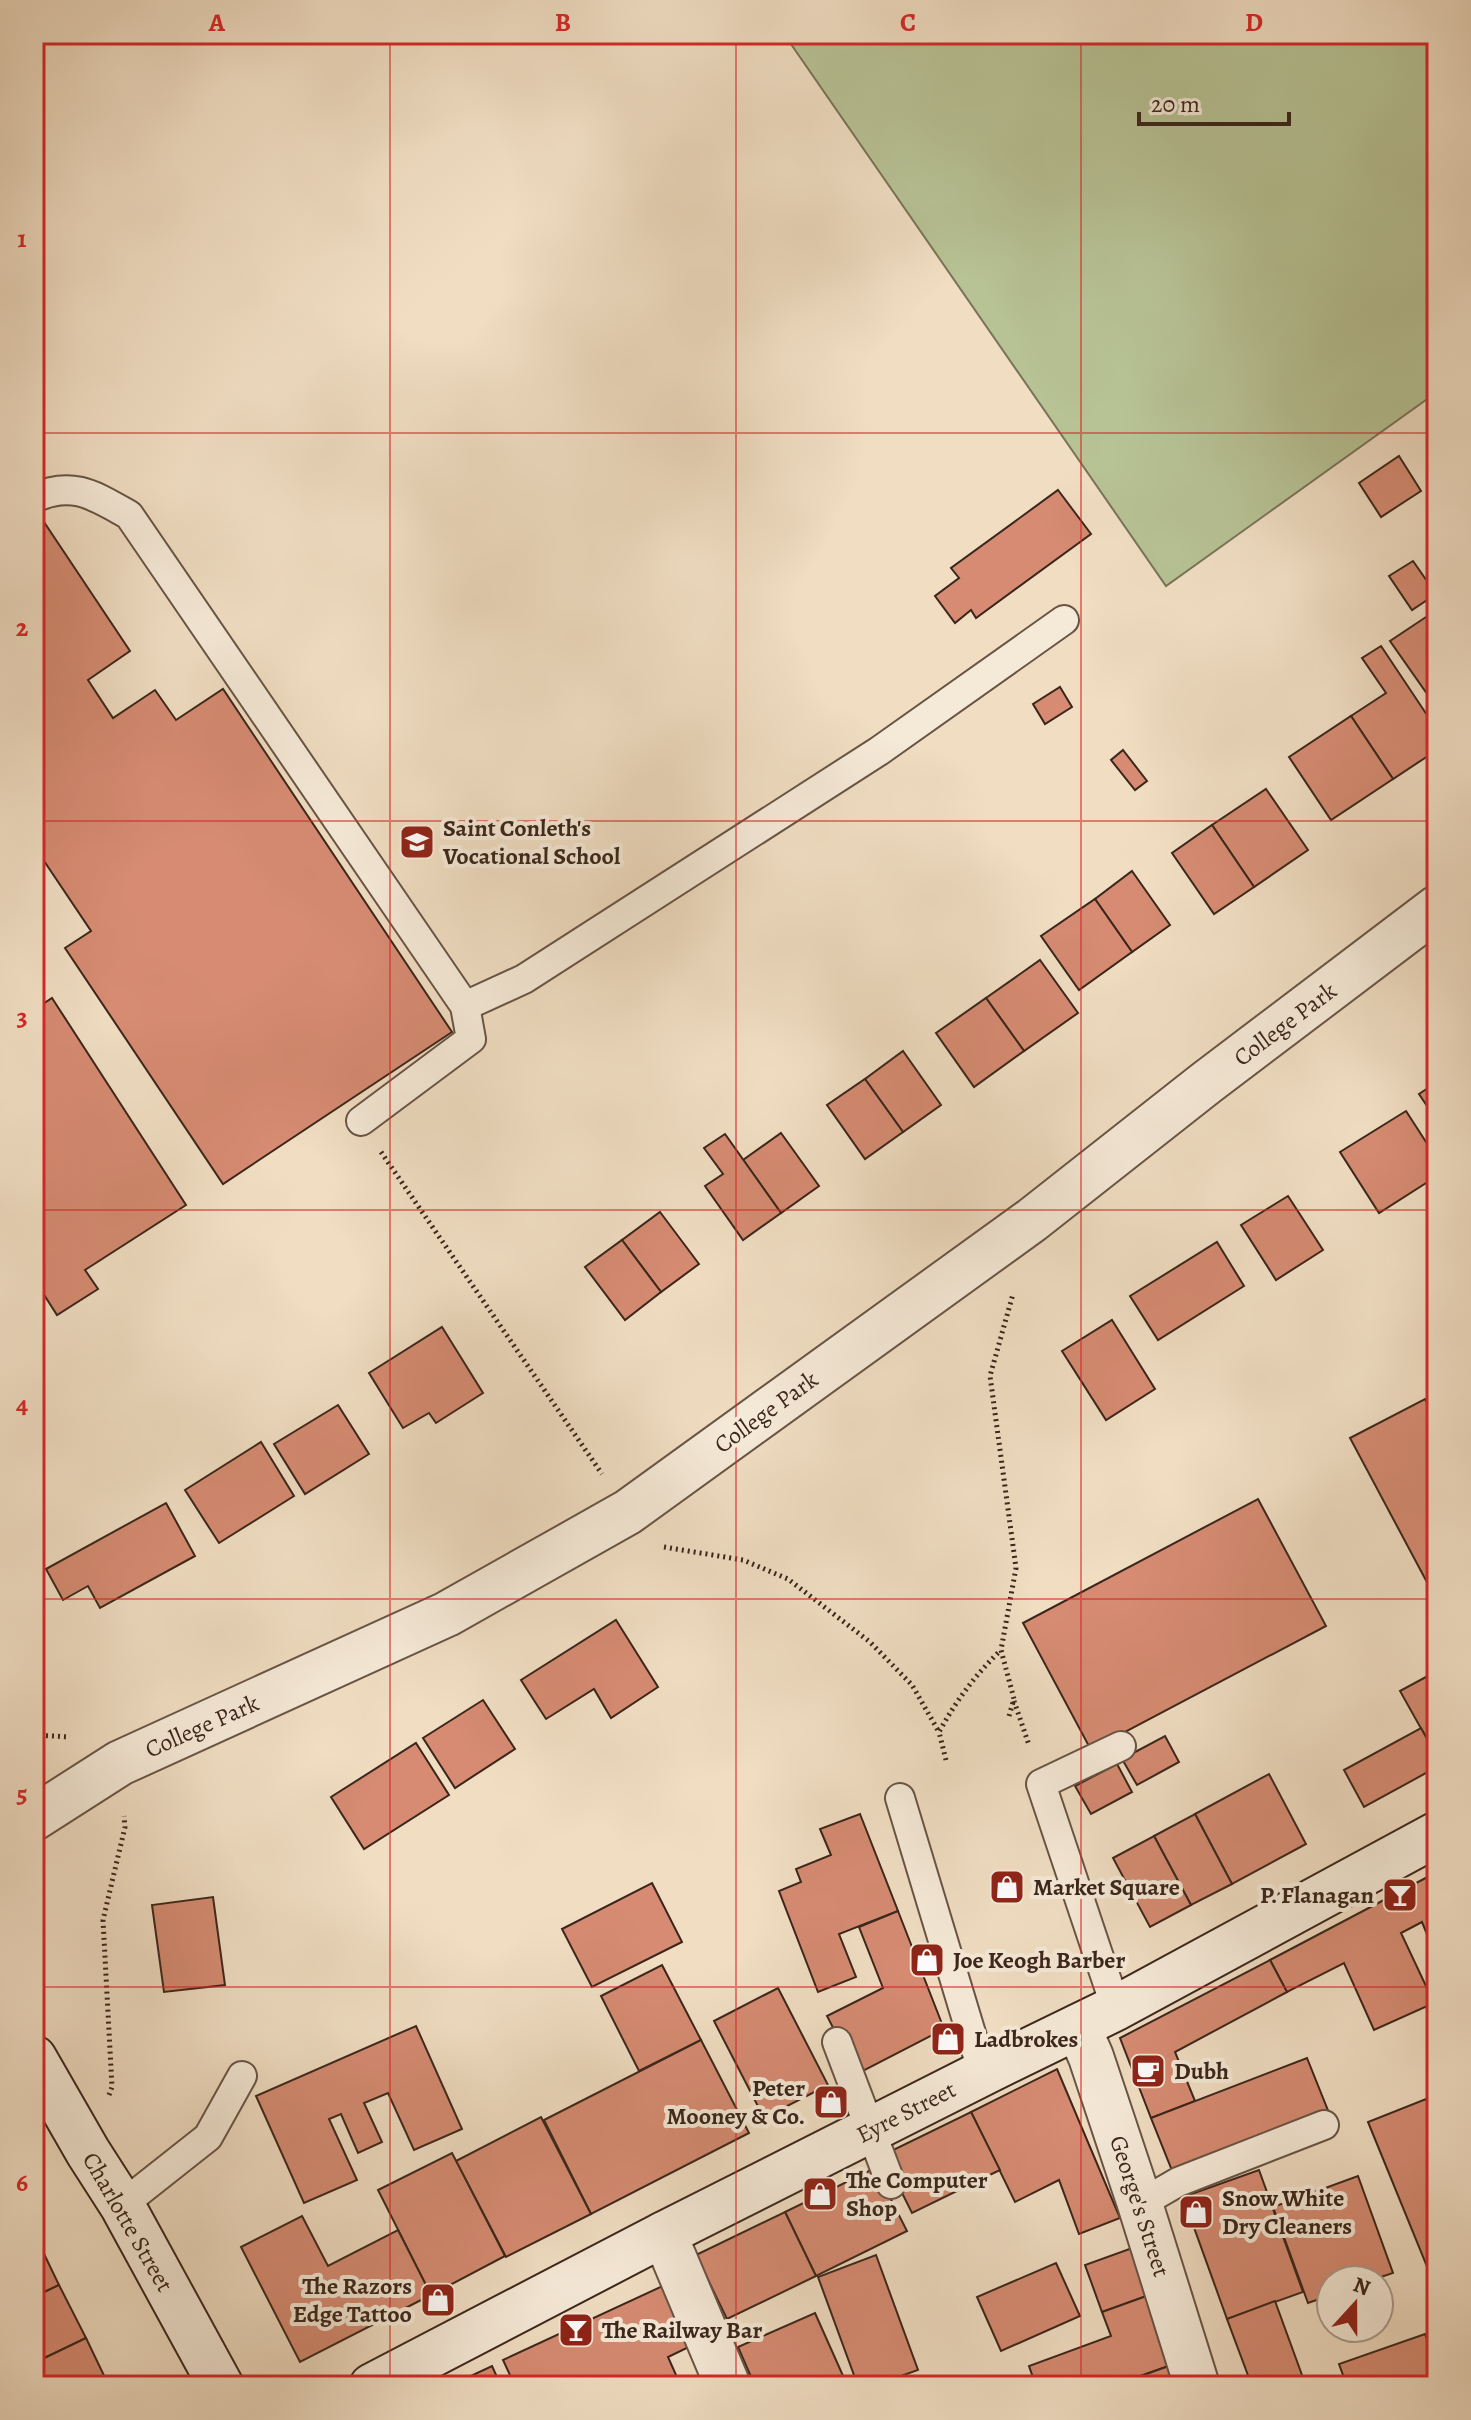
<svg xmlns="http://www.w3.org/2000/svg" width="1471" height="2420" viewBox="0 0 1471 2420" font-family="Alegreya,serif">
<rect width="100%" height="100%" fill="#f0ddc2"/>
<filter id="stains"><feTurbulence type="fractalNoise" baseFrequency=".0025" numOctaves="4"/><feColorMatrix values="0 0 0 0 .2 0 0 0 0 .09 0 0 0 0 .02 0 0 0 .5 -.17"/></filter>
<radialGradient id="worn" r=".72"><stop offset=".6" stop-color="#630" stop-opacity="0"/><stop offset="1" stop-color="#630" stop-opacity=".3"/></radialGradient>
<polygon fill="#b7c295" stroke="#797458" stroke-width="2" points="784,34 1437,34 1437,392 1166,586"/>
<g fill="#d68b72" stroke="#3b261b" stroke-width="2">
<polygon points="1399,456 1421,491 1381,517 1359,483"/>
<polygon points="1058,490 1091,534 976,618 971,610 955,623 935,596 959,578 951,568"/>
<polygon points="36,510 130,651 88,680 113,718 155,690 176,720 223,689 452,1032 223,1184 65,948 91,931 34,846 34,512"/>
<polygon points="1413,561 1436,594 1412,610 1389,576"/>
<polygon points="1426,617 1437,632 1437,708 1390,641"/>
<polygon points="1381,646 1437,730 1437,750 1393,779 1351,716 1386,693 1362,658"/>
<polygon points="1060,687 1072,707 1045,724 1033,704"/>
<polygon points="1351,716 1393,779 1331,820 1289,757"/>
<polygon points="1123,750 1147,781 1135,790 1111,760"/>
<polygon points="1266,789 1308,850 1254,887 1212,825"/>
<polygon points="1212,825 1254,887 1214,914 1172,853"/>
<polygon points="1132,871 1170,925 1132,952 1095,899"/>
<polygon points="1095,899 1132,952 1079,990 1041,936"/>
<polygon points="1040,960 1078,1013 1024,1051 986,998"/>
<polygon points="52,998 186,1205 85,1270 98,1289 57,1315 34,1279 34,1010"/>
<polygon points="986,998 1024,1051 974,1087 936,1033"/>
<polygon points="903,1051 941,1105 903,1132 865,1079"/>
<polygon points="865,1079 903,1132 865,1159 827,1105"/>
<polygon points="1437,1082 1437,1121 1419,1094"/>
<polygon points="1406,1111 1437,1159 1437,1176 1379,1213 1340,1152"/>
<polygon points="781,1133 819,1186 781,1213 743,1160"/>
<polygon points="725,1134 781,1213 743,1240 705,1186 723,1174 704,1148"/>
<polygon points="1288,1196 1323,1250 1276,1280 1241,1225"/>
<polygon points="660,1212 699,1264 661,1292 622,1240"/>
<polygon points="622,1240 661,1292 625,1320 585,1267"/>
<polygon points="1217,1242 1244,1286 1158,1340 1130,1296"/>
<polygon points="1112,1320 1155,1389 1106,1420 1062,1351"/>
<polygon points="442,1327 483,1393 436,1423 429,1413 403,1428 369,1373"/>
<polygon points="1425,1399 1437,1422 1437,1601 1350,1438"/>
<polygon points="338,1405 369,1454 305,1494 274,1444"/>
<polygon points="261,1442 294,1496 219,1543 185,1490"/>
<polygon points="1258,1499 1326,1626 1091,1750 1023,1623"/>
<polygon points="166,1503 195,1556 100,1608 88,1586 63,1600 46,1569"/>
<polygon points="616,1620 658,1687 611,1718 594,1689 546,1719 521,1680"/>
<polygon points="1437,1671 1437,1757 1400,1691"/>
<polygon points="483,1700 515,1749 455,1788 423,1738"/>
<polygon points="1421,1728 1437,1757 1437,1767 1364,1807 1344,1770"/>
<polygon points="1165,1736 1179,1762 1137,1785 1122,1759"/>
<polygon points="416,1743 449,1795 364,1849 331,1797"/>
<polygon points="1117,1764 1132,1792 1091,1814 1075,1786"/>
<polygon points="1269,1774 1306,1844 1232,1884 1195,1814"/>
<polygon points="860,1814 898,1911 839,1934 856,1977 818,1992 779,1891 801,1882 796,1869 831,1855 820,1829"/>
<polygon points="1195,1814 1232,1884 1191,1905 1154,1836"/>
<polygon points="1154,1836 1191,1905 1150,1927 1113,1858"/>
<polygon points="1437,1872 1437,1959 1422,1922 1401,1933 1434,2003 1374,2030 1344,1963 1287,1992 1270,1960"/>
<polygon points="652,1883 682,1942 592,1987 562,1929"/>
<polygon points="213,1897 225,1985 164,1992 152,1905"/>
<polygon points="898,1911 944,2029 857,2074 827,2016 883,1988 859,1927"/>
<polygon points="1270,1960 1287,1992 1175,2052 1195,2101 1151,2118 1120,2038"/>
<polygon points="662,1965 701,2040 639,2071 601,1996"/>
<polygon points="778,1988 828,2085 764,2118 714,2021"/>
<polygon points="416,2026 462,2129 414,2150 388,2093 364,2103 382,2142 358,2153 341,2114 329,2119 357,2180 304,2203 256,2096"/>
<polygon points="701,2040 749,2133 591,2214 544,2120"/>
<polygon points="1307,2058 1329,2113 1173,2173 1151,2118"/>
<polygon points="1057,2069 1120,2218 1079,2234 1059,2180 1015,2202 971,2112"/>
<polygon points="1426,2099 1437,2125 1437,2291 1368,2122"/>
<polygon points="971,2112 1000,2170 912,2213 883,2155"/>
<polygon points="541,2117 591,2214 506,2257 456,2161"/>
<polygon points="452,2153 505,2256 431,2295 378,2190"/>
<polygon points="875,2168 907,2231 816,2276 785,2212"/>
<polygon points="1259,2170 1303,2292 1227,2319 1183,2197"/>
<polygon points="1358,2176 1393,2273 1372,2280 1331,2280 1331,2295 1308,2303 1273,2207"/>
<polygon points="785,2212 816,2276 727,2319 696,2255"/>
<polygon points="302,2216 328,2266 398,2230 431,2295 300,2362 241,2247"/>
<polygon points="34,2233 59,2285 34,2297"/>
<polygon points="1135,2247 1152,2294 1102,2312 1085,2265"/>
<polygon points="876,2255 918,2370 873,2386 858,2386 818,2277"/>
<polygon points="1056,2263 1080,2316 1001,2351 977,2297"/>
<polygon points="667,2284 695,2344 668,2357 680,2384 676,2386 628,2386 624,2377 604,2386 515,2386 503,2360"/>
<polygon points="59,2285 86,2338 34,2363 34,2297"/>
<polygon points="1152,2294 1177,2363 1112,2386 1036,2386 1029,2366 1111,2336 1102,2312"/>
<polygon points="1275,2301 1306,2386 1252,2386 1227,2319"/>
<polygon points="815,2313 844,2378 826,2386 755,2386 738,2347"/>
<polygon points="1425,2334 1437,2366 1437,2386 1347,2386 1339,2364"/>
<polygon points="86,2338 109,2386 44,2386 34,2363"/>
<polygon points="1177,2363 1186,2386 1141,2386 1138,2377"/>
<polygon points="492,2366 501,2386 463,2386 460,2381"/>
<polygon points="1010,2376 1014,2386 986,2386"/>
<polygon points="1138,2377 1141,2386 1112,2386"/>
</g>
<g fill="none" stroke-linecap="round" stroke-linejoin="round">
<defs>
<g id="lane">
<path d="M34,498C73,480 95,496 129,515L465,1006L471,1039L361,1121"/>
<polyline points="465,1006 524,979 879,751 1064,620"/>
<polyline points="900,1798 983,2073"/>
<polyline points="1116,2008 1041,1784 1121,1746"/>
<polyline points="837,2042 891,2184"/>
<polyline points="1140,2204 1178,2182 1324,2125"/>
<polyline points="122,2205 208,2137 242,2076"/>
</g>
<g id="street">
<polyline points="34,1818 120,1763 447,1614 628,1512 1032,1220 1206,1083 1437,908"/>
<polyline points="1078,2027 1091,2057 1140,2204 1197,2386"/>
<polyline points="664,2234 728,2386"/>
</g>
<g id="secondary">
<polyline points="34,2058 88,2152 122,2205 221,2386"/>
<polyline points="372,2386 664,2234 989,2070 1116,2008 1437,1834"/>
</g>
</defs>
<use href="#lane" stroke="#685445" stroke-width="32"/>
<use href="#street" stroke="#685445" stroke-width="48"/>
<use href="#secondary" stroke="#3b261b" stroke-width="48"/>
<g stroke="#3b261b" stroke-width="5" stroke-dasharray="2 4" stroke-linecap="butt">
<polyline points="381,1152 602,1474"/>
<polyline points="664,1547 743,1560 788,1579 870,1642 912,1685 939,1732"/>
<polyline points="1014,1701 1029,1745"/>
<polyline points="1009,1716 1014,1699 1001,1650 1016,1568 990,1376 1013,1294"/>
<polyline points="34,1735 70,1737"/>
<path d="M946,1760L939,1732C956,1701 975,1675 1001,1650"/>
<polyline points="109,2095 112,2087 103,1920 125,1827 124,1816"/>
</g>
<use href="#lane" stroke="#f5e9d7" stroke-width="28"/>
<use href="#street" stroke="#f5e9d7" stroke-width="44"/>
<use href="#secondary" stroke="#f5e9d7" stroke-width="44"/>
</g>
<path fill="none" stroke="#d62828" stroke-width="2" stroke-opacity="0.55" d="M390,34V2386M736,34V2386M1081,34V2386M34,433H1437M34,821H1437M34,1210H1437M34,1599H1437M34,1987H1437"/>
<defs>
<symbol id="school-square" viewBox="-11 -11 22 22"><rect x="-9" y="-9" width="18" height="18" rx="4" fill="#8f2418" stroke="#f5e9d7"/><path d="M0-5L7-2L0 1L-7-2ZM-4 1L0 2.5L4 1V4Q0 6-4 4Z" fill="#fff"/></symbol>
<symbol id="shop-square" viewBox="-11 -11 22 22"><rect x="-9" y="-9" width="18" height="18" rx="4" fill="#8f2418" stroke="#f5e9d7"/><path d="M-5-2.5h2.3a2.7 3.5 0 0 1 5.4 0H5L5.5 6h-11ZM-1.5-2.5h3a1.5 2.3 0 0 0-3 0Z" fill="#fff"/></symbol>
<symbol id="bar-square" viewBox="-11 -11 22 22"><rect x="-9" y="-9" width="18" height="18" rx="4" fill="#8f2418" stroke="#f5e9d7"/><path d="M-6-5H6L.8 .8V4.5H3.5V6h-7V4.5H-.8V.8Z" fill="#fff"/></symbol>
<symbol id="cafe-square" viewBox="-11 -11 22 22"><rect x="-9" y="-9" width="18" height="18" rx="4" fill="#8f2418" stroke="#f5e9d7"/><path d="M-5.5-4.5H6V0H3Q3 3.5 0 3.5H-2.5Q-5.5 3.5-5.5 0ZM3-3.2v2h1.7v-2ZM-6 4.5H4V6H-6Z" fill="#fff"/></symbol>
</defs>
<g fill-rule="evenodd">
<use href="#school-square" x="397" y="822" width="40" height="40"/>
<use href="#shop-square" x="987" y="1867" width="40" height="40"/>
<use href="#bar-square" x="1380" y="1875" width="40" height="40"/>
<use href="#shop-square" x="907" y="1940" width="40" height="40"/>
<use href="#shop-square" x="928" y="2019" width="40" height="40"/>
<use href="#cafe-square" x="1128" y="2051" width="40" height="40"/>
<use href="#shop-square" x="811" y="2082" width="40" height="40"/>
<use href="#shop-square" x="800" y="2174" width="40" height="40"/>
<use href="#shop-square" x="1176" y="2192" width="40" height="40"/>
<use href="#shop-square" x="418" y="2280" width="40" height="40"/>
<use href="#bar-square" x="556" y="2310" width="40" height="40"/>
</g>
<g text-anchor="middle" stroke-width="8" stroke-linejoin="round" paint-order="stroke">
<g font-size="24" font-weight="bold" fill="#3b261b" stroke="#f5e9d7" text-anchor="start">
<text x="443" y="836">Saint Conleth's<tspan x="443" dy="28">Vocational School</tspan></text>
<text x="1033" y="1895">Market Square</text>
<text x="1374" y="1903" text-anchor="end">P. Flanagan</text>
<text x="953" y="1968">Joe Keogh Barber</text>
<text x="974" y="2047">Ladbrokes</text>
<text x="1174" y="2079">Dubh</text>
<text x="805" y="2096" text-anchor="end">Peter<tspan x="805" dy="28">Mooney &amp; Co.</tspan></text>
<text x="846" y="2188">The Computer<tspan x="846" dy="28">Shop</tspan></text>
<text x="1222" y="2206">Snow White<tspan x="1222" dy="28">Dry Cleaners</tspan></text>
<text x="412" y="2294" text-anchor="end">The Razors<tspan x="412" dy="28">Edge Tattoo</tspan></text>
<text x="602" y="2338">The Railway Bar</text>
</g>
<g font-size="24" fill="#3b261b" stroke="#f5e9d7">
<text transform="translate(1285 1024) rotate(-37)" y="8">College Park</text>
<text transform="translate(766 1412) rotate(-36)" y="8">College Park</text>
<text transform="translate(202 1726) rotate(-24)" y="8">College Park</text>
<text transform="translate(906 2112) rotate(-27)" y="8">Eyre Street</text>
<text transform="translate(1140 2206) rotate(72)" y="8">George's Street</text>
<text transform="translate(128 2222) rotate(60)" y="8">Charlotte Street</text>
</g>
</g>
<rect width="1471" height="2420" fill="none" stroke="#f0ddc2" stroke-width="88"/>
<g transform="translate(1355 2304) rotate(21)"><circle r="38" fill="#f5e9d7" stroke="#ab9b8c" stroke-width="2"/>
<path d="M0-6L14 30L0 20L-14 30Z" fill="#8f2418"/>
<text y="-12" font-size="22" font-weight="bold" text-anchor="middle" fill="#3b261b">N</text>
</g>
<path d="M1139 112v12h150v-12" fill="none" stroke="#3b261b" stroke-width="4"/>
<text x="1151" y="112" font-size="24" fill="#3b261b" stroke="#f5e9d7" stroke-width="6" paint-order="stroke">20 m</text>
<rect x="44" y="44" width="1383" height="2332" fill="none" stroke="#d62828" stroke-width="3"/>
<g font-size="26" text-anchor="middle" font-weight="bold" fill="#d62828">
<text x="217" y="31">A</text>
<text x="563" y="31">B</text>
<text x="908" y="31">C</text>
<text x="1254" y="31">D</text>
<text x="22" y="247">1</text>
<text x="22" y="636">2</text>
<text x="22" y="1025">3</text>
<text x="22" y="1413">4</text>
<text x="22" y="1802">5</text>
<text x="22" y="2191">6</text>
</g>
<rect width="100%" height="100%" filter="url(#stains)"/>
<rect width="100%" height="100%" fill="url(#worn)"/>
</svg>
